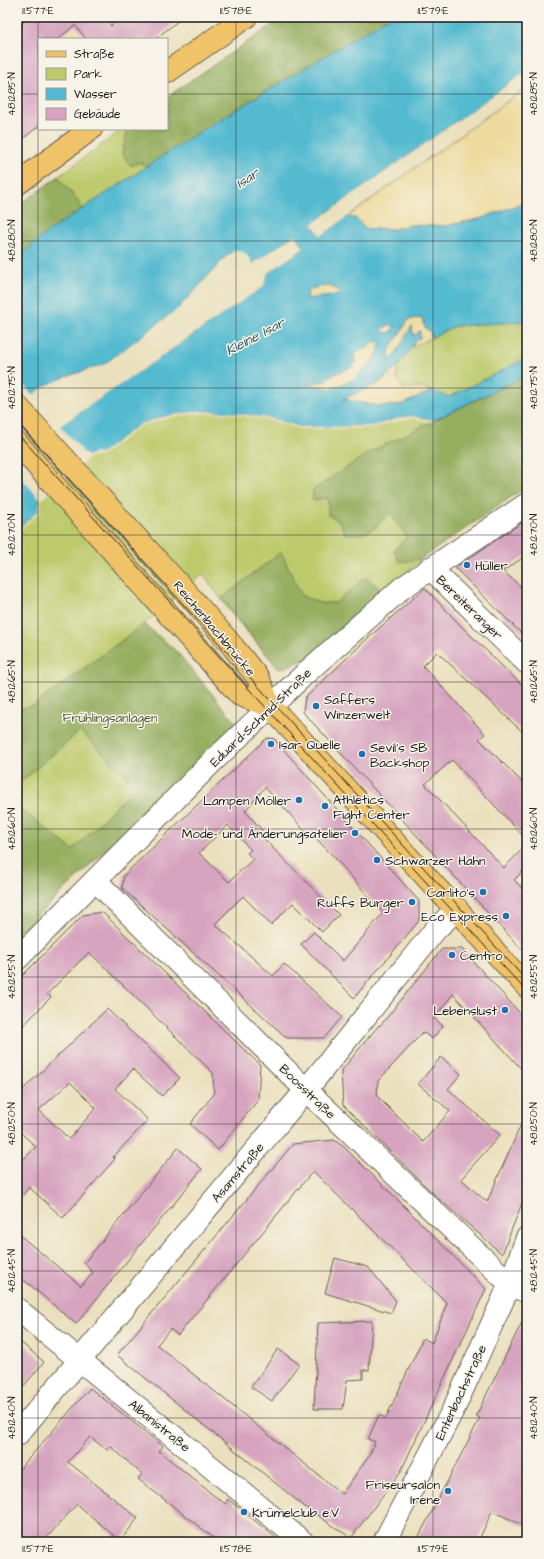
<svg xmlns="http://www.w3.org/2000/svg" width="544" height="1559" viewBox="0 0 544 1559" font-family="'Architects Daughter',sans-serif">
<rect width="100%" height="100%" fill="#f7f3e8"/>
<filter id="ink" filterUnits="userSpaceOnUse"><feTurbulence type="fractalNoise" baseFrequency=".025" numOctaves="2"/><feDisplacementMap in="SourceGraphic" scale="8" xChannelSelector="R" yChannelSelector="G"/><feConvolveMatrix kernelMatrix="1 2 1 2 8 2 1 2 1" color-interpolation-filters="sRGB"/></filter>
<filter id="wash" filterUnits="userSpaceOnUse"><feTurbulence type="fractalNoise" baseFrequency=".012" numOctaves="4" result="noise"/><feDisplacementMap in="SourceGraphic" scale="16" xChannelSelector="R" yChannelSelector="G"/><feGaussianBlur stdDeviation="0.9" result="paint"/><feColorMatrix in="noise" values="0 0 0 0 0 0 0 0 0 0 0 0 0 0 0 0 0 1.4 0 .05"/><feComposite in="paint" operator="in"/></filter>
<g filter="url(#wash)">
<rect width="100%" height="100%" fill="#ebe0bd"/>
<g fill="#bdca6c" stroke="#6c7344">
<polygon points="284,17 389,17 196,134 46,233 17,259 17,207 123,129 167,129 167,97"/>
<polygon points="527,321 527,358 449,397 422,388 402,389 396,378 398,366 412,347 455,326"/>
<polygon points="527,375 527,486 427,554 313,657 279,669 235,618 203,574 144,624 176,651 237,724 17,935 17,530 39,510 39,499 89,455 140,424 151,420 198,411 411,416 434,420"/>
</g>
<g fill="#96ae60" stroke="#59653e">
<polygon points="284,17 389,17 196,134 146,167 140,162 131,166 122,153 128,129 167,129 167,97"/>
<polygon points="58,177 80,203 81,210 46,233 17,259 17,207"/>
<path d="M527,375V486L421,559L399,562L394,550L407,537L390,513C373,530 371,535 345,534L340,522L328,515V498L312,500L313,490L370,452Z"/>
<polygon points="281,552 302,596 321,603 335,603 366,577 378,587 378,597 313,657 279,669 221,599"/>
<polygon points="144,624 176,651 237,724 17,935 17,806 73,850 136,786 80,731 17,785 17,709 33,706"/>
</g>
<g fill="#eeda9e" stroke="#857b5d">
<path d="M527,87V202L479,219L445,226L411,225L395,229H364C360,221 357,217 347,217Z"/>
<polygon points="320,286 330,286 341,291 339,295 307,299 308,291"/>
<polygon points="422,318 425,328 431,331 431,338 412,347 416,335 413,335 412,327 393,358 389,361 389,350 409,319"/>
<polygon points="381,339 378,354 355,379 331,389 304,384 325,381 329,376 354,366 354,354"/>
<polygon points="398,366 396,378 402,388 422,388 432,391 401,405 377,406 343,399 377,384"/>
</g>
<path fill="#52bad0" stroke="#376b76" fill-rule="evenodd" d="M389,17H527V71L312,224L321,236L347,217C357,217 360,221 365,229H395L411,225L445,226L479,219L527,202V321L455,326L431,338V332L425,328L422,318L409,319L389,350V360L393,358L412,326L413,335H416L420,330V338L414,342L412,347L398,366L377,384L343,399L377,406L401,405L432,391L449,397L527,358V375L434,420L411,416L400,418L372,426L300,427L273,419L229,412L198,411L167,416L140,424L100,454L89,455L39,499V510L17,530V455L264,286L268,273L304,248L295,235L251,265L248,256L236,251L227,255L179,308L118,354L105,364L65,377L42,388L17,409V259L46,233L196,134ZM320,286H330L340,291L339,295L307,299L308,291ZM389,325H395L390,333L383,332L382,329ZM380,340L378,354L355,379L331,389L305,384L325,381L329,376L354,366V354Z"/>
<g fill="#ebe0bd">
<polygon points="527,71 527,73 314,225 322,234 346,215 350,215 321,236 312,224"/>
<polygon points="295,235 304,248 268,273 264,286 60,426 87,456 94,453 100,454 140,424 167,416 198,411 229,412 273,419 300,427 372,426 400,418 411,416 434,420 431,422 411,418 372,428 326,429 299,429 273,421 229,414 199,413 168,418 141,426 101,456 90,457 41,500 41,511 17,532 17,530 39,510 40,499 17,473 17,452 263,284 266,271 302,247 295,238 251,267 249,265 249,260 244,255 236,253 232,254 181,309 119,356 106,365 66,379 43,389 17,411 17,378 33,395 42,388 54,382 105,364 179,308 231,253 236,250 245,253 251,260 251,265"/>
</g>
<g id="blocks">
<g fill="#d7a4c0" fill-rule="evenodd">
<polygon points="28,17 104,17 111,26 122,17 183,17 155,39 86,39 75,25 58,39 39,39 39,126 17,143 17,30"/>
<polygon points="527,519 527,555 503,571 527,592 527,639 455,568"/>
<polygon points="425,588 464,629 527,690 527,736 437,652 423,666 485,734 479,739 527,787 527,840 452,760 425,784 504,868 527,844 527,867 514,880 527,893 527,955 303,712 305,698 368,638"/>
<path d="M267,738L274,739L419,901V921L354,998L301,944L314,932L343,961L383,913L335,858L309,831L307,833L265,787L245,811L262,830L258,833L339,915L322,932L293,903L271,925L243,896L215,924L273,976L284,964L342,1017L324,1038H287L122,888L124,875ZM228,825L251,850L247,853L253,859L229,882L199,853Z"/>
<polygon points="102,912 260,1065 258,1100 218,1150 190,1124 214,1094 213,1073 89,952 47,994 51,997 17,1032 17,981 83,915"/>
<polygon points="442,949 462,949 527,1021 527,1075 453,994 434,1018 443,1026 432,1039 423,1032 378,1081 377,1096 423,1142 450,1111 418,1084 441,1057 461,1074 448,1089 500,1135 461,1179 487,1202 527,1111 527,1190 502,1254 437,1197 343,1105 341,1071 379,1025 380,1026"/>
<path d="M107,1009L180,1078L162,1096L133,1069L115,1089L148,1120L113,1157L115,1159L63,1218L29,1187L17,1203V1166L36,1147L17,1129V1095ZM70,1082L96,1108L69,1139L39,1110Z"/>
<path d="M334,1140L344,1147L403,1205L486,1289L401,1471L351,1538L305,1507L117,1355L293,1144ZM313,1171L447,1303L432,1343L423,1338L386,1418L379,1415L368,1439L375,1442L369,1456L342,1494L157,1345L170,1329L178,1335Z"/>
<polygon points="178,1148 202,1169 76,1324 17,1274 17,1233 81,1286 93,1273 84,1263"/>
<polygon points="335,1258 368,1267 396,1301 391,1313 325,1293"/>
<polygon points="527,1312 527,1527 492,1511 478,1542 416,1542 480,1418 476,1416"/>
<polygon points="372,1321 369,1370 363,1370 363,1379 347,1380 343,1409 314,1409 318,1323"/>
<polygon points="17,1339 44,1362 17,1394"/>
<polygon points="278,1349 299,1364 272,1401 251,1387"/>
<polygon points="90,1388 163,1446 159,1451 212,1494 225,1504 228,1499 281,1542 219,1542 138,1479 142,1474 110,1446 107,1450 90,1437 68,1462 138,1518 120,1541 77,1504 43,1542 26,1542 17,1534 17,1472"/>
</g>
</g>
</g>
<g filter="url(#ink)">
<use href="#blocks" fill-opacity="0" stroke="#646154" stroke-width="1"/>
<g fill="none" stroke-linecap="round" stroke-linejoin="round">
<defs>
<g id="minor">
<polyline points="430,568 527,663"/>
<polyline points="96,881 306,1090 510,1284 527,1292"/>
<polyline points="17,959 212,762 309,670 402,588 527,504"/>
<polyline points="17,1309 303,1542"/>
<polyline points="17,1435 306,1090 436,929 457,909"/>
<polyline points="384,1542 455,1406 510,1284 527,1238"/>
</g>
<g id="major">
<polyline points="167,72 246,17"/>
<polyline points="17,184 91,129"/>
<polyline points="17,406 192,599 234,648 258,678 270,706 527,987"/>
<polyline points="17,443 240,695 270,706"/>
</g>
</defs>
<use href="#minor" stroke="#646154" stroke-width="24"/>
<use href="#major" stroke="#646154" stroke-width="24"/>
<use href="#minor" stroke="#fff" stroke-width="22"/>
<use href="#major" stroke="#f0c369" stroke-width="22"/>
<g stroke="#1c1c1c" stroke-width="1">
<polyline points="17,422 527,981"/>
<polyline points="17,433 226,664 527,992"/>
</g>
</g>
</g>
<path fill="none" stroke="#1c1c1c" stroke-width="1" stroke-opacity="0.45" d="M38,17V1542M236,17V1542M433,17V1542M17,94H39M167,94H527M17,241H527M17,388H527M17,535H527M17,682H527M17,829H527M17,977H527M17,1124H527M17,1271H527M17,1418H527"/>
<g fill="#1f6fb2" stroke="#f7f3e8" stroke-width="1.5">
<circle cx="467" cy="565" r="4"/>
<circle cx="316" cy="706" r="4"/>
<circle cx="271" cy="744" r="4"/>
<circle cx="362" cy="754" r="4"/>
<circle cx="299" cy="800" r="4"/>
<circle cx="325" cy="806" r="4"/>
<circle cx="355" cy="833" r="4"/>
<circle cx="377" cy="860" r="4"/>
<circle cx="483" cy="892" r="4"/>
<circle cx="412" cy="902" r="4"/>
<circle cx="506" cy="916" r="4"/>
<circle cx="452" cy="955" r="4"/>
<circle cx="505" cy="1010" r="4"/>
<circle cx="448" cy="1491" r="4"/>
<circle cx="244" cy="1512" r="4"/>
</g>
<g text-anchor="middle" stroke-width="3" stroke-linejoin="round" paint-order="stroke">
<g font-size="13" fill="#1c1c1c" stroke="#f7f3e8" text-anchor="start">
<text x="475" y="570">Hüller</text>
<text x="324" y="704">Saffers<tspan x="324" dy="15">Winzerwelt</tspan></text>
<text x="279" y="749">Isar Quelle</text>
<text x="370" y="752">Sevil's SB<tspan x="370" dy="15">Backshop</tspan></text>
<text x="333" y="804">Athletics<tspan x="333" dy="15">Fight Center</tspan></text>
<text x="291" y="805" text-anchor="end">Lampen Möller</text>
<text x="347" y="838" text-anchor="end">Mode- und Änderungsatelier</text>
<text x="385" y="865">Schwarzer Hahn</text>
<text x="475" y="897" text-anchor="end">Carlito's</text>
<text x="404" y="907" text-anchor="end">Ruffs Burger</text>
<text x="498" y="921" text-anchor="end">Eco Express</text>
<text x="460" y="960">Centro</text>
<text x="497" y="1015" text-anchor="end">Lebenslust</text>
<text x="440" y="1489" text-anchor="end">Friseursalon<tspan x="440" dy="15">Irene</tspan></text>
<text x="252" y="1517">Krümelclub e.V.</text>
</g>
<g font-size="13" fill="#1c1c1c" stroke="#f7f3e8">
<text transform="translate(470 607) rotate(44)" y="5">Bereiteranger</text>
<text transform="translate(215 628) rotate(50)" y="5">Reichenbachbrücke</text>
<text transform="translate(260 717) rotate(-44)" y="5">Eduard-Schmid-Straße</text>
<text transform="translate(308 1091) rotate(44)" y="5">Boosstraße</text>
<text transform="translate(237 1172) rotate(-50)" y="5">Asamstraße</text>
<text transform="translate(460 1392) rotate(-65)" y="5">Entenbachstraße</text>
<text transform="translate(160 1425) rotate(39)" y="5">Albanistraße</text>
</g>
<g font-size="13" fill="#545938" stroke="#f7f3e8">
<text x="110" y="722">Frühlingsanlagen</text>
</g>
<g font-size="14" font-style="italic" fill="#325b64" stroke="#f7f3e8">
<text transform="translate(247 178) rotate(-33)" y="5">Isar</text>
<text transform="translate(255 336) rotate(-28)" y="5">Kleine Isar</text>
</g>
</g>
<rect width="544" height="1559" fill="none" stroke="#f7f3e8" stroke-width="44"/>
<rect x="38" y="38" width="130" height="92" fill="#f7f3e8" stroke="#9f9d96"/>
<rect x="46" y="51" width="20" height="6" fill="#f0c369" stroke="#9f9d96"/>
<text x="74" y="58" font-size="12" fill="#1c1c1c">Straße</text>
<rect x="46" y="68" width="20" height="12" fill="#bdca6c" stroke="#9f9d96"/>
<text x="74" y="78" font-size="12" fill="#1c1c1c">Park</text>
<rect x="46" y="88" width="20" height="12" fill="#52bad0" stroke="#9f9d96"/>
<text x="74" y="98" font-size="12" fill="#1c1c1c">Wasser</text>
<rect x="46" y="108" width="20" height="12" fill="#d7a4c0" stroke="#9f9d96"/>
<text x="74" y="118" font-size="12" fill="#1c1c1c">Gebäude</text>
<rect x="22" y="22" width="500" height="1515" fill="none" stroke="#1c1c1c" stroke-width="1.5"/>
<g font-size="10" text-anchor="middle" fill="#1c1c1c">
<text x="38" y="14">11.577°E</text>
<text x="236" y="14">11.578°E</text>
<text x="433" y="14">11.579°E</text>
<text transform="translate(11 94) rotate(-90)" y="4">48.1285°N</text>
<text transform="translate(533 94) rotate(-90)" y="4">48.1285°N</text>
<text transform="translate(11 241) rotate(-90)" y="4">48.1280°N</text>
<text transform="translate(533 241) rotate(-90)" y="4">48.1280°N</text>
<text transform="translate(11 388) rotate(-90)" y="4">48.1275°N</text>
<text transform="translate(533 388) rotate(-90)" y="4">48.1275°N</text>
<text transform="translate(11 535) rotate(-90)" y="4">48.1270°N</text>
<text transform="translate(533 535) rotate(-90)" y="4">48.1270°N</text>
<text transform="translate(11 682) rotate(-90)" y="4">48.1265°N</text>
<text transform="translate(533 682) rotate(-90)" y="4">48.1265°N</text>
<text transform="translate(11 829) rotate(-90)" y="4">48.1260°N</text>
<text transform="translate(533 829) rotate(-90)" y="4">48.1260°N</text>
<text transform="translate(11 977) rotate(-90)" y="4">48.1255°N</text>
<text transform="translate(533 977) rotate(-90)" y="4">48.1255°N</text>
<text transform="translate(11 1124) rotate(-90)" y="4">48.1250°N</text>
<text transform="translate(533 1124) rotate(-90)" y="4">48.1250°N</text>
<text transform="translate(11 1271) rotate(-90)" y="4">48.1245°N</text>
<text transform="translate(533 1271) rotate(-90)" y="4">48.1245°N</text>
<text transform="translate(11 1418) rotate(-90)" y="4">48.1240°N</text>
<text transform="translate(533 1418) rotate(-90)" y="4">48.1240°N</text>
<text x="38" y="1552">11.577°E</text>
<text x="236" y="1552">11.578°E</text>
<text x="433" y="1552">11.579°E</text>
</g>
</svg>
